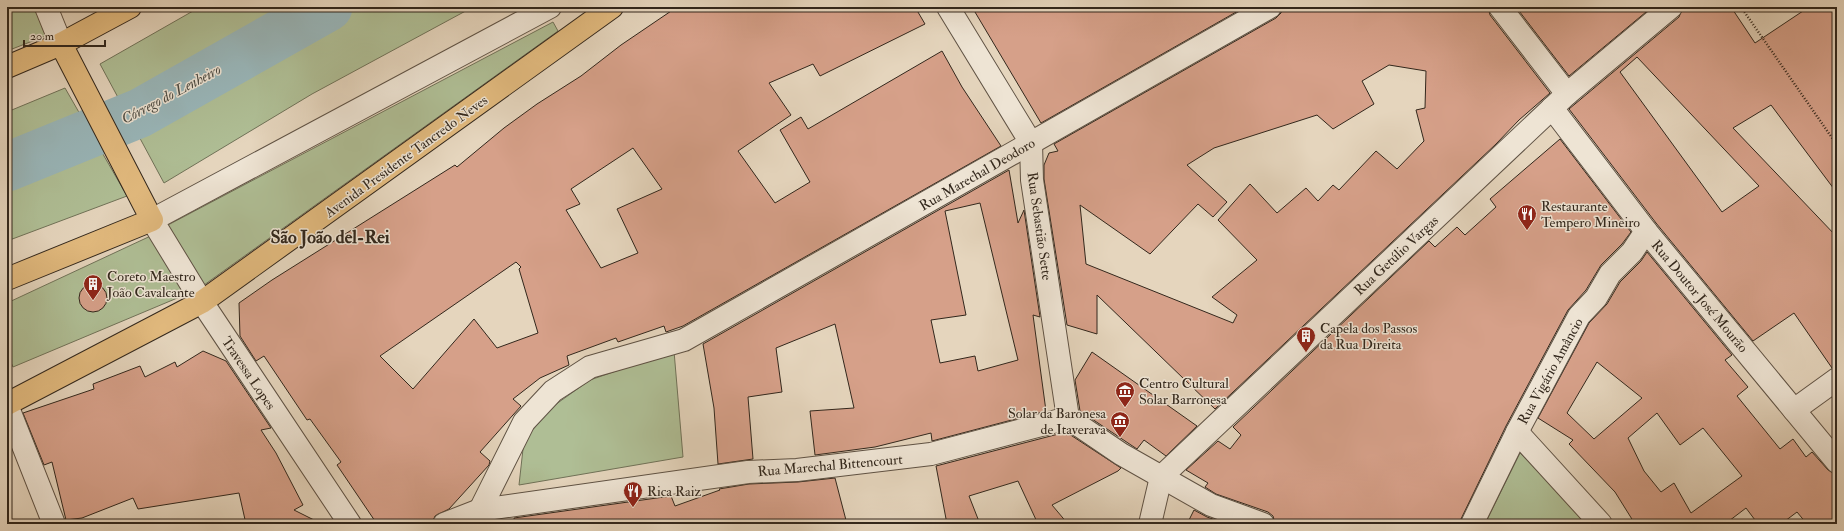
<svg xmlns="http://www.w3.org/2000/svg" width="1844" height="531" viewBox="0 0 1844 531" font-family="'IM FELL Double Pica',serif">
<rect width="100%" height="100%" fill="#e5d5bd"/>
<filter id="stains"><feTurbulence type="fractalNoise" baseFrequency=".005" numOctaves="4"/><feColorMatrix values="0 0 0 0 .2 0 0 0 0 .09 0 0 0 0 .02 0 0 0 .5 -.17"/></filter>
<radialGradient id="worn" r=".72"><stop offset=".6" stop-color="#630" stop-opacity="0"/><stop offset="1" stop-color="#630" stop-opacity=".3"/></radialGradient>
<g fill="#afbe95" stroke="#707258">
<polygon points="7,7 37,7 48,35 7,51"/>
<polygon points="200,7 473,7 312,94 164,183 100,64"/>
<polygon points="553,22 558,31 204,285 168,225"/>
<polygon points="65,88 127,196 7,241 7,112"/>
<polygon points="157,233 194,291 13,367 7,353 7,303"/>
<polygon points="674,351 683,457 519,485 524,440 552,407 590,380"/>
<polygon points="1520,453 1590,524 1485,524"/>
</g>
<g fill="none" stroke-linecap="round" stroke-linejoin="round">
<polyline stroke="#99b6b9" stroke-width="49" points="7,167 140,113 328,7"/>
</g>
<g fill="#d6a089" stroke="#32271c" fill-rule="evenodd">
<path d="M677,7H915L925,24L820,76L813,64L769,83L791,115L738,151L775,203L810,182L780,130L801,117L808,129L942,51L962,87L1001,146L683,326L666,332L664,326L618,342L616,338L567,356L569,365L540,378L513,399L521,406L480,452L490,461L489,465L449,509L435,516L432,524H377L337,465L341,462L310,419L307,420L264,356L256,361L240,336L239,303L272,280L455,165L457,167L504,128L537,104L581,76L621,45ZM633,148L662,189L617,209L638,253L601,268L566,210L580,204L571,189ZM516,262L521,267L519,269L538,333L497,348L474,319L413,389L380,356Z"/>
<polygon points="972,7 1245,7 1041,123"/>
<path d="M1282,7H1488L1490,15L1550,93L1519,120L1496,144L1215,409L1097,295V334L1067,325L1044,179V165L1049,153L1058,151L1054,144L1276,18L1281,13ZM1389,65L1426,71L1425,108L1416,110L1424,141L1397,169L1376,151L1339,190L1333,185L1318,201L1306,188L1277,213L1250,184L1218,220L1257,260L1212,297L1237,315L1233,323L1086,264L1080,205L1150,254L1198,204L1213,217L1227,202L1187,165L1214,148L1317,115L1333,129L1374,104L1362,81Z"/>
<polygon points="1516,7 1652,7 1569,76"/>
<path d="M1683,7H1731L1755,43L1809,7H1837V193L1771,105L1733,128L1837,237V367L1832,368L1794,313L1753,341L1656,223L1569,109L1679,17ZM1637,57L1759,186L1722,212L1620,72Z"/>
<polygon points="1560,139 1631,232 1622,244 1601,265 1586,290 1568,310 1506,426 1461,519 1460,524 1275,524 1273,516 1268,512 1216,494 1205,487 1208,483 1186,470 1218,441 1230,449 1241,435 1233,427 1429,241 1435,247 1457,227 1465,235 1496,207 1490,199"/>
<path d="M1009,170L1018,223L1024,210L1040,317L1033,315L1046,411L932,441L931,433L875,447L815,455L810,411L854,408L835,324L776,348L782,392L748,397L753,459L718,464L714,408L703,344ZM980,203L1018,360L978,371L975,356L940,363L931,320L966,315L945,211Z"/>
<path d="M1647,252L1732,355L1725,360L1748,387L1737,396L1780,449L1793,439L1806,457L1812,452L1828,470L1837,474V524H1807L1797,512L1781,524H1758L1746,508L1725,524H1635L1615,492L1569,444L1573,440L1538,418L1589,323L1607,304L1620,282L1641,261ZM1597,362L1642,398L1594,439L1567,413ZM1657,413L1680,445L1703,428L1742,476L1691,513L1674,483L1661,492L1644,471L1628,438Z"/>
<circle cx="93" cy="298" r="14"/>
<polygon points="203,351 226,361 271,428 261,430 276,453 303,505 294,510 322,524 246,524 239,493 138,509 133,498 82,518 66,520 52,462 44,465 23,413 94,389 93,384 140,366 145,377 175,362 177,367"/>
<polygon points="1092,352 1197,426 1166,456 1144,440 1137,449 1080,411 1075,380"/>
<polygon points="1066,432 1121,468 1118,471 1052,505 1068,524 1038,524 1018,481 969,496 980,524 947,524 936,466"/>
<polygon points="835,478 847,524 515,524 514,518 671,496 675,506 720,490 719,489 749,484 798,482"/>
<polygon points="1194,510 1207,517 1227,524 1187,524"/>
</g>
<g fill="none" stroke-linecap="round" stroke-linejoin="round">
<defs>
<g id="minor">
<polyline points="46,7 61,44"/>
<polyline points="948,7 1031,143 1032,180 1068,418"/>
<polyline points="1500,7 1567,94"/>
<polyline points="1552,108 1646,231 1837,462"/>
<polyline points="7,405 54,524"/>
<polyline points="1794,410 1837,379"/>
<polyline points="1517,432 1601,524"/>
<polyline points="480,510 524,422 553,391 590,367 684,340 1270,7"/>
<polyline points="350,524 202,302 152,220 550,7"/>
<polyline points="444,524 480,510 748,472 797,470 931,454 1068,418 1121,454 1211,505 1263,524"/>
<polyline points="1150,524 1161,477 1567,94 1671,7"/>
<polyline points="1472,524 1517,432 1579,316 1596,298 1610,274 1632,252 1646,231"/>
</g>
<polyline id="major" points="7,279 152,220 61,44"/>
<g id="highway">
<polyline points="7,67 61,44 130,7"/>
<polyline points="7,404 202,302 612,7"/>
</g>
</defs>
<use href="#minor" stroke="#5f5244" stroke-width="24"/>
<use href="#major" stroke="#32271c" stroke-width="24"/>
<use href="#highway" stroke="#32271c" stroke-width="24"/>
<polyline stroke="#32271c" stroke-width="2.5" stroke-dasharray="1 2" stroke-linecap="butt" points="1741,7 1837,145"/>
<use href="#minor" stroke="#eee4d4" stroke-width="22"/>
<use href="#major" stroke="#e2ba7e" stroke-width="22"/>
<use href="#highway" stroke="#e2ba7e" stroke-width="22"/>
</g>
<defs>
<symbol id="restaurant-pin" viewBox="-11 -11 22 30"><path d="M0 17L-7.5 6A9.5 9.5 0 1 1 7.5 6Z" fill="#8f2418" stroke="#eee4d4"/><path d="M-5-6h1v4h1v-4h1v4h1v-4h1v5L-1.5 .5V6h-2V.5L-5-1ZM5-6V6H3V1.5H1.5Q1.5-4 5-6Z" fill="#fff"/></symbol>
<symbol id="building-pin" viewBox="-11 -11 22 30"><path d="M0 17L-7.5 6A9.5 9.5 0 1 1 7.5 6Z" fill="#8f2418" stroke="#eee4d4"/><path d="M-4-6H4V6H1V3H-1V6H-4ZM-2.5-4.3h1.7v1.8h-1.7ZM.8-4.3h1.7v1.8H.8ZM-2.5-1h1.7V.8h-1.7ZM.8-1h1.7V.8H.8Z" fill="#fff"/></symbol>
<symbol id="museum-pin" viewBox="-11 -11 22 30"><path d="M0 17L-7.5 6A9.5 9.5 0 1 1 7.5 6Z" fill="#8f2418" stroke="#eee4d4"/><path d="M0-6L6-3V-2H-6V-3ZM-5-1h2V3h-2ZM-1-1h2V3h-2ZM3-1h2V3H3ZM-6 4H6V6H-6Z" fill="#fff"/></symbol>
</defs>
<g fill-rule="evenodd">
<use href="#restaurant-pin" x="1516" y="203" width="22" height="30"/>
<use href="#building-pin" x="82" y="273" width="22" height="30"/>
<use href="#building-pin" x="1295" y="325" width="22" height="30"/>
<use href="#museum-pin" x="1114" y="380" width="22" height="30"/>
<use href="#museum-pin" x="1109" y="410" width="22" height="30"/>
<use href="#restaurant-pin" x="622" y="480" width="22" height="30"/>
</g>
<g text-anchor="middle" stroke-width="3" stroke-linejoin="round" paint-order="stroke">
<g font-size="14" fill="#32271c" stroke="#eee4d4">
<text transform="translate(406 156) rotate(-36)" y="5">Avenida Presidente Tancredo Neves</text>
<text transform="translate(977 174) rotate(-30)" y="5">Rua Marechal Deodoro</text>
<text transform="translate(1040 226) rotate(82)" y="5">Rua Sebastião Sette</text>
<text transform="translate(1396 255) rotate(-43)" y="5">Rua Getúlio Vargas</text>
<text transform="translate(1700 296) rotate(50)" y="5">Rua Doutor José Mourão</text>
<text transform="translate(1550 371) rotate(-61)" y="5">Rua Vigário Amâncio</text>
<text transform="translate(249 373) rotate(56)" y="5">Travessa Lopes</text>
<text transform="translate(830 465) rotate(-5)" y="5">Rua Marechal Bittencourt</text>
</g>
<g font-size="14" fill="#32271c" stroke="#eee4d4" text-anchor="start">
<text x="1541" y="211">Restaurante<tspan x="1541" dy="16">Tempero Mineiro</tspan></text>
<text x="107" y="281">Coreto Maestro<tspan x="107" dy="16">João Cavalcante</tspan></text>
<text x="1320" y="333">Capela dos Passos<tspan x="1320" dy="16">da Rua Direita</tspan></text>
<text x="1139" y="388">Centro Cultural<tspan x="1139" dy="16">Solar Barronesa</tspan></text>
<text x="1106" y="418" text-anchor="end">Solar da Baronesa<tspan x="1106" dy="16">de Itaverava</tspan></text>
<text x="647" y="496">Rica Raiz</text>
</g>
<g font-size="15" font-style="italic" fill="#4c4b43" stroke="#eee4d4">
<text transform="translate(171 94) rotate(-28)" y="5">Córrego do Lenheiro</text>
</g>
<g font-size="18" font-weight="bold" fill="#32271c" stroke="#eee4d4">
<text x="330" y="243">São João del-Rei</text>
</g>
</g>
<rect width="1844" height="531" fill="none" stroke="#e5d5bd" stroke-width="24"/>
<rect x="8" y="8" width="1828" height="515" fill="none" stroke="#32271c" stroke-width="2"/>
<rect x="12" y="12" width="1820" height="507" fill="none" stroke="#32271c"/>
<path d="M24 40v6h81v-6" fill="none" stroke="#32271c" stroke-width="2"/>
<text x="30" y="40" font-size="12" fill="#32271c" stroke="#eee4d4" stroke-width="3" paint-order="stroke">20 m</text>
<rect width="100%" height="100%" filter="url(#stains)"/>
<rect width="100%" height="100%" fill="url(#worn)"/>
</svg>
